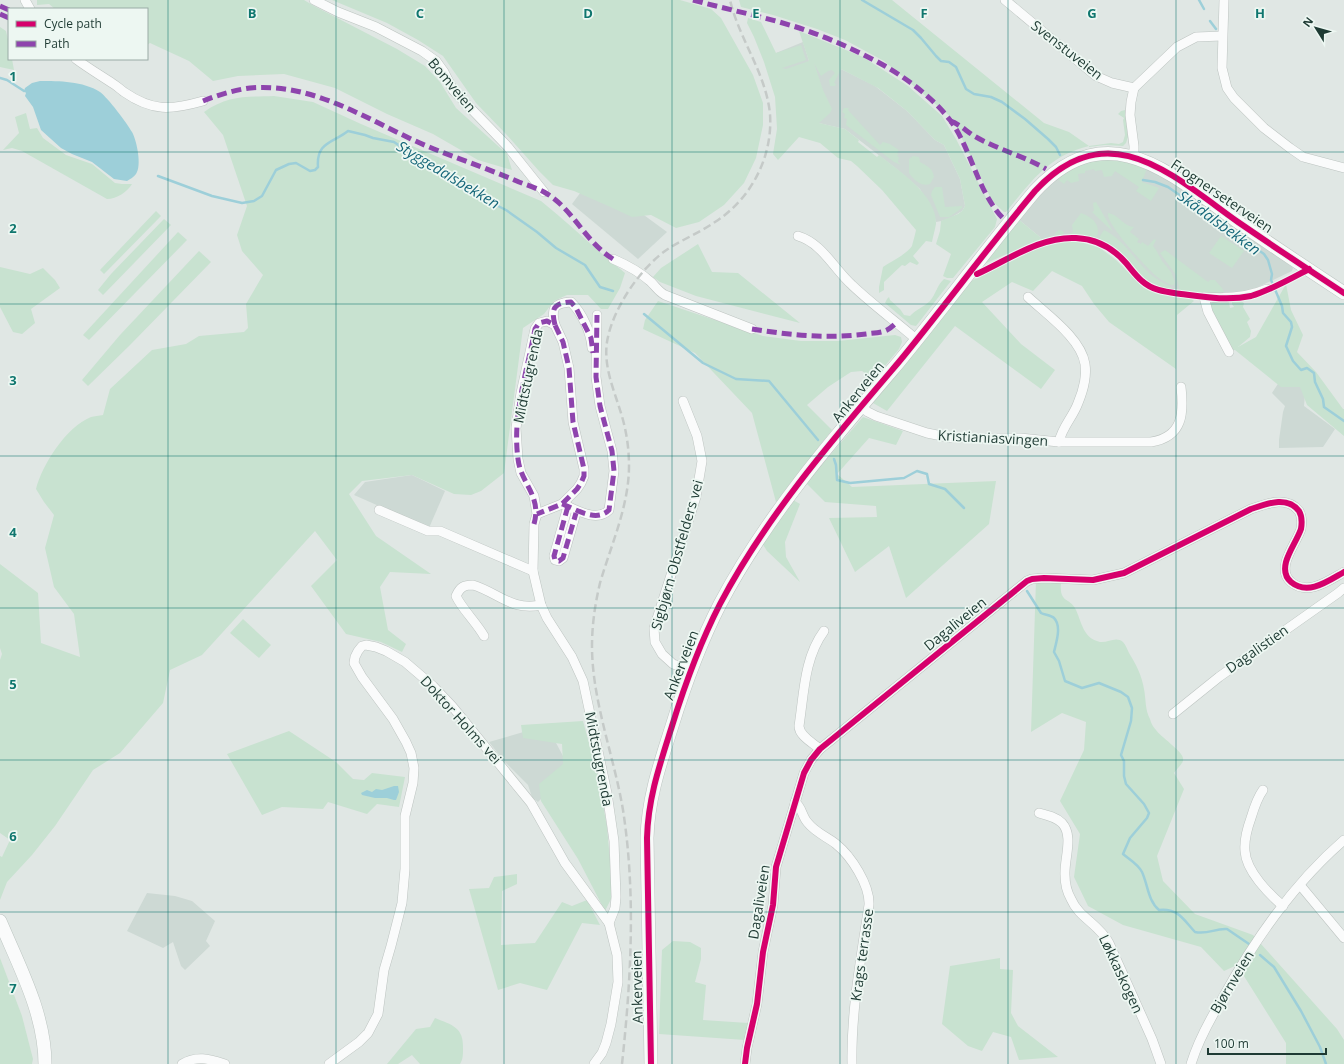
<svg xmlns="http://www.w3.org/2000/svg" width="1344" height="1064" viewBox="0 0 1344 1064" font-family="'Open Sans',sans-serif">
<rect width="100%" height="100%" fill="#e0e7e4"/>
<g fill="#cdd9d4">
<polygon points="803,42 809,61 841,69 875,86 907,111 935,140 944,145 960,179 965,206 962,211 947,220 936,222 933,212 920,189 898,170 845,129 801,119 776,53"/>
<polygon points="1135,163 1164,177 1278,256 1292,267 1293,268 1292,271 1256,288 1242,292 1224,292 1223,293 1202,294 1170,290 1148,283 1142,278 1125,258 1103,241 1083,236 1072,235 1056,237 1041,242 1040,237 1018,219 1032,203 1064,172"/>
<polygon points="592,177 667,232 638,259 572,204"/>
<polygon points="1287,370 1306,383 1304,406 1335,429 1323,447 1279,448 1279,440 1283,412 1285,406 1272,393"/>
<polygon points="412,475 445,491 429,528 354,495 365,482"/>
<polygon points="544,726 555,741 563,756 565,775 538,802 532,797 528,785 504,761 489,742"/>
<polygon points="147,893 175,896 192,901 215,921 206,941 210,946 185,970 181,966 173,942 163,948 127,931"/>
</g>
<g fill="#c8e2d0">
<polygon points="37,0 304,0 314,6 397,49 425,66 440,82 456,108 507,154 512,170 478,160 433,134 387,114 335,88 284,74 238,76 213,81 189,61 150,43 147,45 147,9 55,9 49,4 37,5"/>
<polygon points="332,0 680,0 711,9 721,18 753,75 763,103 763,125 756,158 744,183 724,205 699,222 676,228 651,215 632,217 606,205 574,191 553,185 539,171 505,133 476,103 443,56 418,40 387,23"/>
<path d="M739,0H892L1044,123L1069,132L1089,146L1111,143L1119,144L1123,142L1125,135L1123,120L1124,118L1118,114L1121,111L1125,110L1128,137L1126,143L1123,146L1105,145L1089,147V146C1048,156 1031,182 1006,212H1004L992,201L952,118L884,61L845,40L817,29L773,15L741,7Z"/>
<path d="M748,18L761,22L776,53L801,45L806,60L782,68L786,69L809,61L799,31L863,57L908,86L942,116L956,139L997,219L995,227L953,278H947L943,276L951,254L936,244L940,231L941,221L958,214L962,211L965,206L960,179L944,145L935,140L907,111L878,88L841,69L834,83L836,84L835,86H830L829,80L835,73L832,70L828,71L821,76L814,63L823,90L832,109L830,113L819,123L845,129L859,140L858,142L877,157L879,155C899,171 937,195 936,224C935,230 933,236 932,242L926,241L913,256L919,263L917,265L910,262L905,266L902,265L884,282V290L879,293V287L883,267C890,262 907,254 912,246C913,242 915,235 916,230L882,190L857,166L851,161L838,158L820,143L799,137L778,160L773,154L777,129L775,97L764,62L754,37L747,23Z"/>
<polygon points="0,27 6,31 9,44 9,59 12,59 14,70 0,67"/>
<path d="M274,96L313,102L361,124L541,201C570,224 596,250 625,273L620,288L608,309H601L588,295H567L554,301L544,314L523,328L504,473L481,491L471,495L454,494L412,475L362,481L349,494L376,536L431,574L390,572L380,587L388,630L406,644L402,652L381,642L346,634L311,586L337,560L315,531L202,655L170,670L163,703L120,753L93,770L55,826L32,855L7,882L0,900V856L2,857L10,840L0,833V660L2,654L0,648V564L38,593L41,643L80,657L74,614L54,587L45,548L54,515L44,502L36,489C42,465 66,427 91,417C94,416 99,416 103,415L110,389L152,350L186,344L199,336L244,332L248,328L246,304L263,275L242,251L237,235L247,206L223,135L204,112C228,95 246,97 274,96Z"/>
<polygon points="844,108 849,108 848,110 880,145 883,142 890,144 899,150 897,153 899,154 897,156 899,157 898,162 901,165 894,162 846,125 847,119 844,118 845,114 842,112"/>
<path d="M26,113L30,129L37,128L43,138L66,155L92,164L115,183L122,184H132C127,192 117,199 107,199L22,151L12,148L3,150L19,133L15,117Z"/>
<path d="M913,156L919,157L920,162C927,166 933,168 934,177L930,184C921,187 914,180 909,173V159Z"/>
<polygon points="1098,160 1121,160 1147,168 1142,182 1159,188 1151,201 1136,191 1139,187 1115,171 1112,176 1104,177 1102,170 1095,171 1094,169 1085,171 1085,173 1078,174 1079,181 1071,183 1067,180 1064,184 1056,178 1081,164"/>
<polygon points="935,187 942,187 945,207 962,206 962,208 949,217 940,217 931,195 932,191"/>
<polygon points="1096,202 1111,228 1112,231 1092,212 1094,211 1093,203"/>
<polygon points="156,211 161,216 104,274 100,270"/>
<path d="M1081,213C1091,217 1099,222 1098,234L1095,238L1072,235L1070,234L1073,232L1072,225Z"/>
<path d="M1108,213C1118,214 1124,227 1134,227L1130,232L1139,239L1137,242L1141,244L1142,242L1148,246L1154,239L1156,240L1153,246L1156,250L1162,261L1171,272L1175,282L1174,285H1171C1166,282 1160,280 1155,275C1145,266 1106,224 1108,213Z"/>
<polygon points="164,219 171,225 103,295 98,290 111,274"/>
<polygon points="1018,219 1040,237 1041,239 1055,235 1055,233 1059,230 1063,231 1064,234 1063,236 1041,242 1041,239 984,264"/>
<path d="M1104,230C1123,239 1134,259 1149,273C1156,279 1163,283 1171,287V289C1148,290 1140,274 1126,259C1119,251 1110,244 1100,240V236Z"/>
<polygon points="178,232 187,240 89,340 83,335"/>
<polygon points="1221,236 1244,251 1232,268 1209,253"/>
<polygon points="1058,242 1081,242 1100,248 1116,260 1144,288 1162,293 1189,297 1194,301 1177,315 1176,369 1109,322 1094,304 1082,286 1052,271 1033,291 1012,282 982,302 1021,344 1055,370 1041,389 955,326 887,411 873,403 969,282 1034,250"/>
<polygon points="698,244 712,272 738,273 800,323 696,296 660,282 653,277 661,268"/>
<polygon points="1165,250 1208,282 1210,280 1215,280 1222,288 1224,292 1202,294 1180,291 1176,275 1160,253"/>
<polygon points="199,251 211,262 130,345 88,386 82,380 120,335"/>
<polygon points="0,267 30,274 43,268 55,280 60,288 31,309 35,323 22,334 13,332 0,307"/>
<path d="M944,279L951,281L916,326L911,325L885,303L887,299L889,297L890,300L900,309L904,315L910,316C915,310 924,307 930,301C936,294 937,285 944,279Z"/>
<polygon points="1286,284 1291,310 1303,335 1297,352 1316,372 1343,409 1344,409 1344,436 1307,405 1300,387 1281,387 1235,350 1231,350 1209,305 1213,302 1229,302 1230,308 1234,307 1232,304 1232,301 1241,301 1244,303 1243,307 1250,319 1247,322 1251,331 1250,337 1238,347 1256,337"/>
<polygon points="658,301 763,336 801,341 838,341 895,335 901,337 902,342 899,349 874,379 862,371 851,372 828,387 807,405 832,430 776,502 752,413 695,353 643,329 645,320"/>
<polygon points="863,417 903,431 896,445 869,438 837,474 852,487 996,481 989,524 906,598 889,546 855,572 829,518 877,517 876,506 825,502 806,483"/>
<polygon points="793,500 800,504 785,542 786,557 800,582 767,551 762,543"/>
<path d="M1036,580L1061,583C1059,604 1070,597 1076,610C1082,623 1083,638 1100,642C1108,643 1116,636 1123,642C1126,645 1127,649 1129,653C1136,664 1142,676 1144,689C1146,699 1145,710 1150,719C1151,723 1153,727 1156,730C1160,736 1182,751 1183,758C1184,764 1177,768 1174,773L1184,789L1157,856L1163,881L1195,914L1253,935L1337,1029L1344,1040V1064H1286V1043L1237,965L1224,971L1201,947L1123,925L1088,906L1074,877L1080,834L1060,801L1084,750L1086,722L1062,713L1031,732Z"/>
<polygon points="243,619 271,645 259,658 230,633"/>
<polygon points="583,721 598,776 607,827 611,871 611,899 605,911 578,859 541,801 539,784 563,764 562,744 523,738 521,725"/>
<polygon points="289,731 336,762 353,779 364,780 372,773 405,777 399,807 377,804 367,814 328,802 323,809 282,807 262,815 227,754"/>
<polygon points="517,874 517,884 502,891 501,945 535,943 562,902 572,906 587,900 600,925 582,923 547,990 520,983 498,990 469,889 489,888 494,877"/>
<polygon points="673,941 690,942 701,948 701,959 695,982 706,985 703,1020 748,1023 745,1040 659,1034 662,950"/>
<polygon points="0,958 22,1016 33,1059 32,1064 0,1064"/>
<polygon points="1000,958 1000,969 1013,970 1011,1013 1018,1026 1058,1057 1019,1060 1011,1037 993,1032 982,1051 968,1046 942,1024 950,966"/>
<path d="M435,1018C452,1025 464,1027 463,1049C463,1055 463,1059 460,1064H420L412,1055L398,1064H387L416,1029L430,1027Z"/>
</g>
<g fill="#9dcfd9">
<path d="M40,81C59,81 83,81 100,92C108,98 127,123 132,132C137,141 142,166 136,174C134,177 130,179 127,181L114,179L92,162L72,154L61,148L41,130L33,107L25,96L26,93L24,91L25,88L32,83Z"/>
<polygon points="394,786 398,786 399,792 396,800 394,800 387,798 375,798 362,795 361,793 367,790 372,792 376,789 382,790"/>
</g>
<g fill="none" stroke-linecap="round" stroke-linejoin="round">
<g stroke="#9dcfd9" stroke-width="2.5">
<polyline points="862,0 913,30 921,38 936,56 941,61 949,62 956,67 966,89 974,94 991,97 1002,102 1025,119 1048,139 1056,147 1060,155"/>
<polyline points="1199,0 1204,9"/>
<polyline points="1210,21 1216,29"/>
<polyline points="0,78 7,80 24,91"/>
<path d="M158,176L212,196L242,203L254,201L262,196L276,170L289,164L296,163L310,171L315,170L318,167C316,142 333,143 348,131L365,135L373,138L394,142L413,155L455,179L486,200L506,210L537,232L556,248L585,265L600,287L613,291"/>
<polyline points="1143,180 1155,182 1168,187 1264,254 1268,260 1272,274 1271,280 1282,306 1283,313 1291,322 1292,327 1286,346 1293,361 1301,370 1307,368 1314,373 1315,382 1323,399 1324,407 1344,421"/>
<polyline points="644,314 703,363 736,379 769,381 818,440"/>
<polyline points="834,459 836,465 837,480 850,483 904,478 917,471 927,474 929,484 945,489 964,508"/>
<path d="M1027,591L1041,613C1045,615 1051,615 1054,618C1062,626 1056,643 1054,652L1059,661L1065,681L1082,688L1099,683L1121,692L1128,697L1132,708L1131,721L1121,755L1124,761V776L1126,784L1144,804L1149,813L1147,818L1130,838L1123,854C1130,860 1138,864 1142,872C1148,885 1148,901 1159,910C1178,908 1183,919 1195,932C1208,935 1215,928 1227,929L1249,944"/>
<polyline points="1260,955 1274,967 1301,1011 1320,1047 1326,1064"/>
</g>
<defs>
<g id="minor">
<polyline points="25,0 30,9"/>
<polyline points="314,0 338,12 376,27 422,51 436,61 444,72 453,90 508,147 544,192"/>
<polyline points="1005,0 1096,76 1112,83 1134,88"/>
<polyline points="1224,0 1222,68 1227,88 1234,98 1264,128 1290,148 1303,157 1344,168"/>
<path d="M76,59C88,68 100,75 112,83C117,86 120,89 124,92C153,112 171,110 203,101"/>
<polyline points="1134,157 1134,146 1130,115 1131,102 1134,88 1177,47 1196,37 1222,36"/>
<path d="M798,236C822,243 834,269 852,285C872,304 895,321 916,339"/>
<path d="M613,259C627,265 640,272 651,282C656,287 659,292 665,295L752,329"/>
<path d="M1028,297C1046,314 1081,338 1085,364C1087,377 1083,391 1078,403C1073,417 1062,427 1059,442"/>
<path d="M555,325C551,309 553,303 571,302C582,313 591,332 592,348"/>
<path d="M1229,352L1208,312L1204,297C1226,299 1246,298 1267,289"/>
<polyline points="683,401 697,436 702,461 696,497 654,628 655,642 662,654 673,664 691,670"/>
<path d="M861,407L868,412L876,416L927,433L952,438H1020L1059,442H1151C1183,437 1184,413 1181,387"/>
<path d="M562,504C576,509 596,523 609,510L614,471L612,451L600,406L596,377L597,315"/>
<polyline points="568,506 554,556 555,560 559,561 563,558 576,513"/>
<polyline points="379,510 428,531 440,531 533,571"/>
<polyline points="537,514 562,504 577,489 581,483 584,476 584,469 573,422 569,368 563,342 555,325 547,321 539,323 535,329 521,393 516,428 518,459 521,473 534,496 537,514 534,524 533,571 541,605 547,618 572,657 583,681 607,793 614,841 616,897 615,908 609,923"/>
<path d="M484,636C476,622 462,609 456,596C460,587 464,585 473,585C499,593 511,611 541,605"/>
<polyline points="1173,714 1219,677 1338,593 1344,588"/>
<path d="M820,749C813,743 799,736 799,726C804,694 804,658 824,631"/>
<path d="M1263,790C1257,798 1254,808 1251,818C1247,829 1244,840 1245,851C1246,871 1269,894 1283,906"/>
<path d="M795,802C802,807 802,817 808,823C815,832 827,837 836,844C851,856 870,885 869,905C861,958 851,1011 852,1064"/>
<path d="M1039,813C1047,815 1056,817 1062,823C1074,836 1064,859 1065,875C1065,883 1067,892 1071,899C1079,918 1099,924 1109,943L1152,1039L1161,1064"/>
<polyline points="1300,885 1344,938"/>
<path d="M182,1064C197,1055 209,1059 225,1064"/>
<polyline points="329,1064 359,1042 368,1033 378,1014 384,970 391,946 402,903 405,869 405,816 413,783 414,768 411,753 406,742 393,719 362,677 354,663 355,657 358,651 362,646 366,645 376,647 386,651 405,662 433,686 452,706 531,803 565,863 609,923 617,955 618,982 611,1024 606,1043 602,1053 594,1064"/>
<path d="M745,1064L747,1048L757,1004L763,952L773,905L776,867L804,773L811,760L820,749L1027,581L1032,579L1044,578L1093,580L1124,573L1251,509C1266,504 1287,495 1299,511C1302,516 1302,523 1301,529C1297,540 1289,551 1286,562C1284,570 1285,577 1291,582C1308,596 1328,581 1344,572"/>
<path d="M1191,1064C1198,1041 1209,1021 1221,1001C1253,942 1293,884 1344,840"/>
</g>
<g id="secondary">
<path d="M0,921C19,966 45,1014 45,1064"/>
<path d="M651,1064L647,838C648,798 660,764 672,726C685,684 700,643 720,604C767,515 833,439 898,363C945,306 988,247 1035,191C1108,112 1172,175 1238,222C1273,246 1309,270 1344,293"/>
</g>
</defs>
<use href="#minor" stroke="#bdc4c1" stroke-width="10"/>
<use href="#secondary" stroke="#bcc5c1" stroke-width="14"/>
<use href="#minor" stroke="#fafbfb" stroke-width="9"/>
<use href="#secondary" stroke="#fafbfb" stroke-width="13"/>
<path stroke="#c5cac8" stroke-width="2.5" stroke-dasharray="8 4" stroke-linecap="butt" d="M622,1064C631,980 636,894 623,810C614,756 592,701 592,646C592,625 595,604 600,583C611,545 629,506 629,466C629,450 627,435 623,420C616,394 603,369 607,342C612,310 639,270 665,251C681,240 699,233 715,222C751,199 773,157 770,114C766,73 739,39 730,0"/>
<g stroke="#8e44ad" stroke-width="5" stroke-dasharray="10 5" stroke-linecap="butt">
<path d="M693,0C726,9 760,16 793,26C825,36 856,50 885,66C909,80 933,98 950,120C973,151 978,197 1008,223"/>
<polyline points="0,6 9,10"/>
<polyline points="0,14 9,18"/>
<path d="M203,101C218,95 234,90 250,88C318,82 374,125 434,149C462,160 491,170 519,182C527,185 536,188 544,192C573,208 584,241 613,259"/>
<path d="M950,121C960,124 967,132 976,137C999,150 1024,156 1046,169"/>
<path d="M555,325C551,309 553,303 571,302L576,308L591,338L593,353"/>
<path d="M752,329C789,335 828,339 866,334C873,333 881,333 887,330C891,328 894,325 897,322"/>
<path d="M562,504C576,509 596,523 609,510L614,471L612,451L600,406L596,377L597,315"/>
<polyline points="568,506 554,556 555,560 559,561 563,558 576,513"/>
<path d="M534,524C542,496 521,484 518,459C512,415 527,372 535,329L539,323L547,321L555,325L563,342L569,368L573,422L584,469V476L581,483L577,489L562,504L537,514"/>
</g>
<defs>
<g id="cycleway">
<path d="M977,274C1008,260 1041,236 1076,238C1096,239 1113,248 1126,263C1131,269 1136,276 1142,281C1153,291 1167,292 1181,294C1204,297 1228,301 1251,296C1271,290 1290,279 1309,269"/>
<path d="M651,1064L647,838C648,798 660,764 672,726C685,684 700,643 720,604C767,515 833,439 898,363C945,306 988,247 1035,191C1108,112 1172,175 1238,222C1273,246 1309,270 1344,293"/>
<path d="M745,1064L747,1048L757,1004L763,952L773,905L776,867L804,773L811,760L820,749L1027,581L1032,579L1044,578L1093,580L1124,573L1251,509C1266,504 1287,495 1299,511C1302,516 1302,523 1301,529C1297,540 1289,551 1286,562C1284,570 1285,577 1291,582C1308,596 1328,581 1344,572"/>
</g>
</defs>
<use href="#cycleway" stroke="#edf7f2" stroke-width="8"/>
<use href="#cycleway" stroke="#d6006c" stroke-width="6"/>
</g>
<path fill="none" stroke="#0f766e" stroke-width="1" stroke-opacity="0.55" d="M168,0V1064M336,0V1064M504,0V1064M672,0V1064M840,0V1064M1008,0V1064M1176,0V1064M0,152H1344M0,304H1344M0,456H1344M0,608H1344M0,760H1344M0,912H1344"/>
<g text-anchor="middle" stroke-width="3.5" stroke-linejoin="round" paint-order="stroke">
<g font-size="14" fill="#1e3a33" stroke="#edf7f2">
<text transform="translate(1067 50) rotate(38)" y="5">Svenstuveien</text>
<text transform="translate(452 85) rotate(50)" y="5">Bomveien</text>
<text transform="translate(1222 196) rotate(34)" y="5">Frognerseterveien</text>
<text transform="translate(528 376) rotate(-78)" y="5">Midtstugrenda</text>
<text transform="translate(858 392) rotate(-51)" y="5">Ankerveien</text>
<text transform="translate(993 438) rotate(3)" y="5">Kristianiasvingen</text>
<text transform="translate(677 555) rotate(-74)" y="5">Sigbjørn Obstfelders vei</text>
<text transform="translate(955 624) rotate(-39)" y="5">Dagaliveien</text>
<text transform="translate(1257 649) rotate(-35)" y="5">Dagalistien</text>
<text transform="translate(681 665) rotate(-69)" y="5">Ankerveien</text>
<text transform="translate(461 720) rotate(48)" y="5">Doktor Holms vei</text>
<text transform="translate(599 759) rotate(79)" y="5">Midtstugrenda</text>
<text transform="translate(759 902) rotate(-81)" y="5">Dagaliveien</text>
<text transform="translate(862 955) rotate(-82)" y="5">Krags terrasse</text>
<text transform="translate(1121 974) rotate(65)" y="5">Løkkaskogen</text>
<text transform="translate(1232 982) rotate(-59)" y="5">Bjørnveien</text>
<text transform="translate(637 987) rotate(-91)" y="5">Ankerveien</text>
</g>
<g font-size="15" font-style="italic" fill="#156679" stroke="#edf7f2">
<text transform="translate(448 175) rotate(31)" y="5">Styggedalsbekken</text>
<text transform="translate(1219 223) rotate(36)" y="5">Skådalsbekken</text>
</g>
</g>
<g font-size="13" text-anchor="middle" font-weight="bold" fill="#0f766e" stroke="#edf7f2" stroke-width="3.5" stroke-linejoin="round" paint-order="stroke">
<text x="252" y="18">B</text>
<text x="420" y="18">C</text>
<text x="588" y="18">D</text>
<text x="756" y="18">E</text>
<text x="924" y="18">F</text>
<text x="1092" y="18">G</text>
<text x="1260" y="18">H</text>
<text x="13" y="81">1</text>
<text x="13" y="233">2</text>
<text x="13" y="385">3</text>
<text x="13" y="537">4</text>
<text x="13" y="689">5</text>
<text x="13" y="841">6</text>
<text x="13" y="993">7</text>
</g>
<rect x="8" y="8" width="140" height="52" fill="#edf7f2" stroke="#9aaba6"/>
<rect x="16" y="21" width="20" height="6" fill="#d6006c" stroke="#9aaba6"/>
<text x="44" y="28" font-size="12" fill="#1e3a33">Cycle path</text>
<rect x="16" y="41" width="20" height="6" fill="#8e44ad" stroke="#9aaba6"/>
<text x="44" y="48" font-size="12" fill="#1e3a33">Path</text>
<g transform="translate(1316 28) rotate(307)" stroke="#edf7f2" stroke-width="3" paint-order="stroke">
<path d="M0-3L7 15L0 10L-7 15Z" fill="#1e3a33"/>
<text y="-6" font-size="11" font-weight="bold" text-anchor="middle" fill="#1e3a33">N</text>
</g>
<path d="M1208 1048v6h118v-6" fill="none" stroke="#1e3a33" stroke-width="2"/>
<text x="1214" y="1048" font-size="12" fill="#1e3a33" stroke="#edf7f2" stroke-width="3" paint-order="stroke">100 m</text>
</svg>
